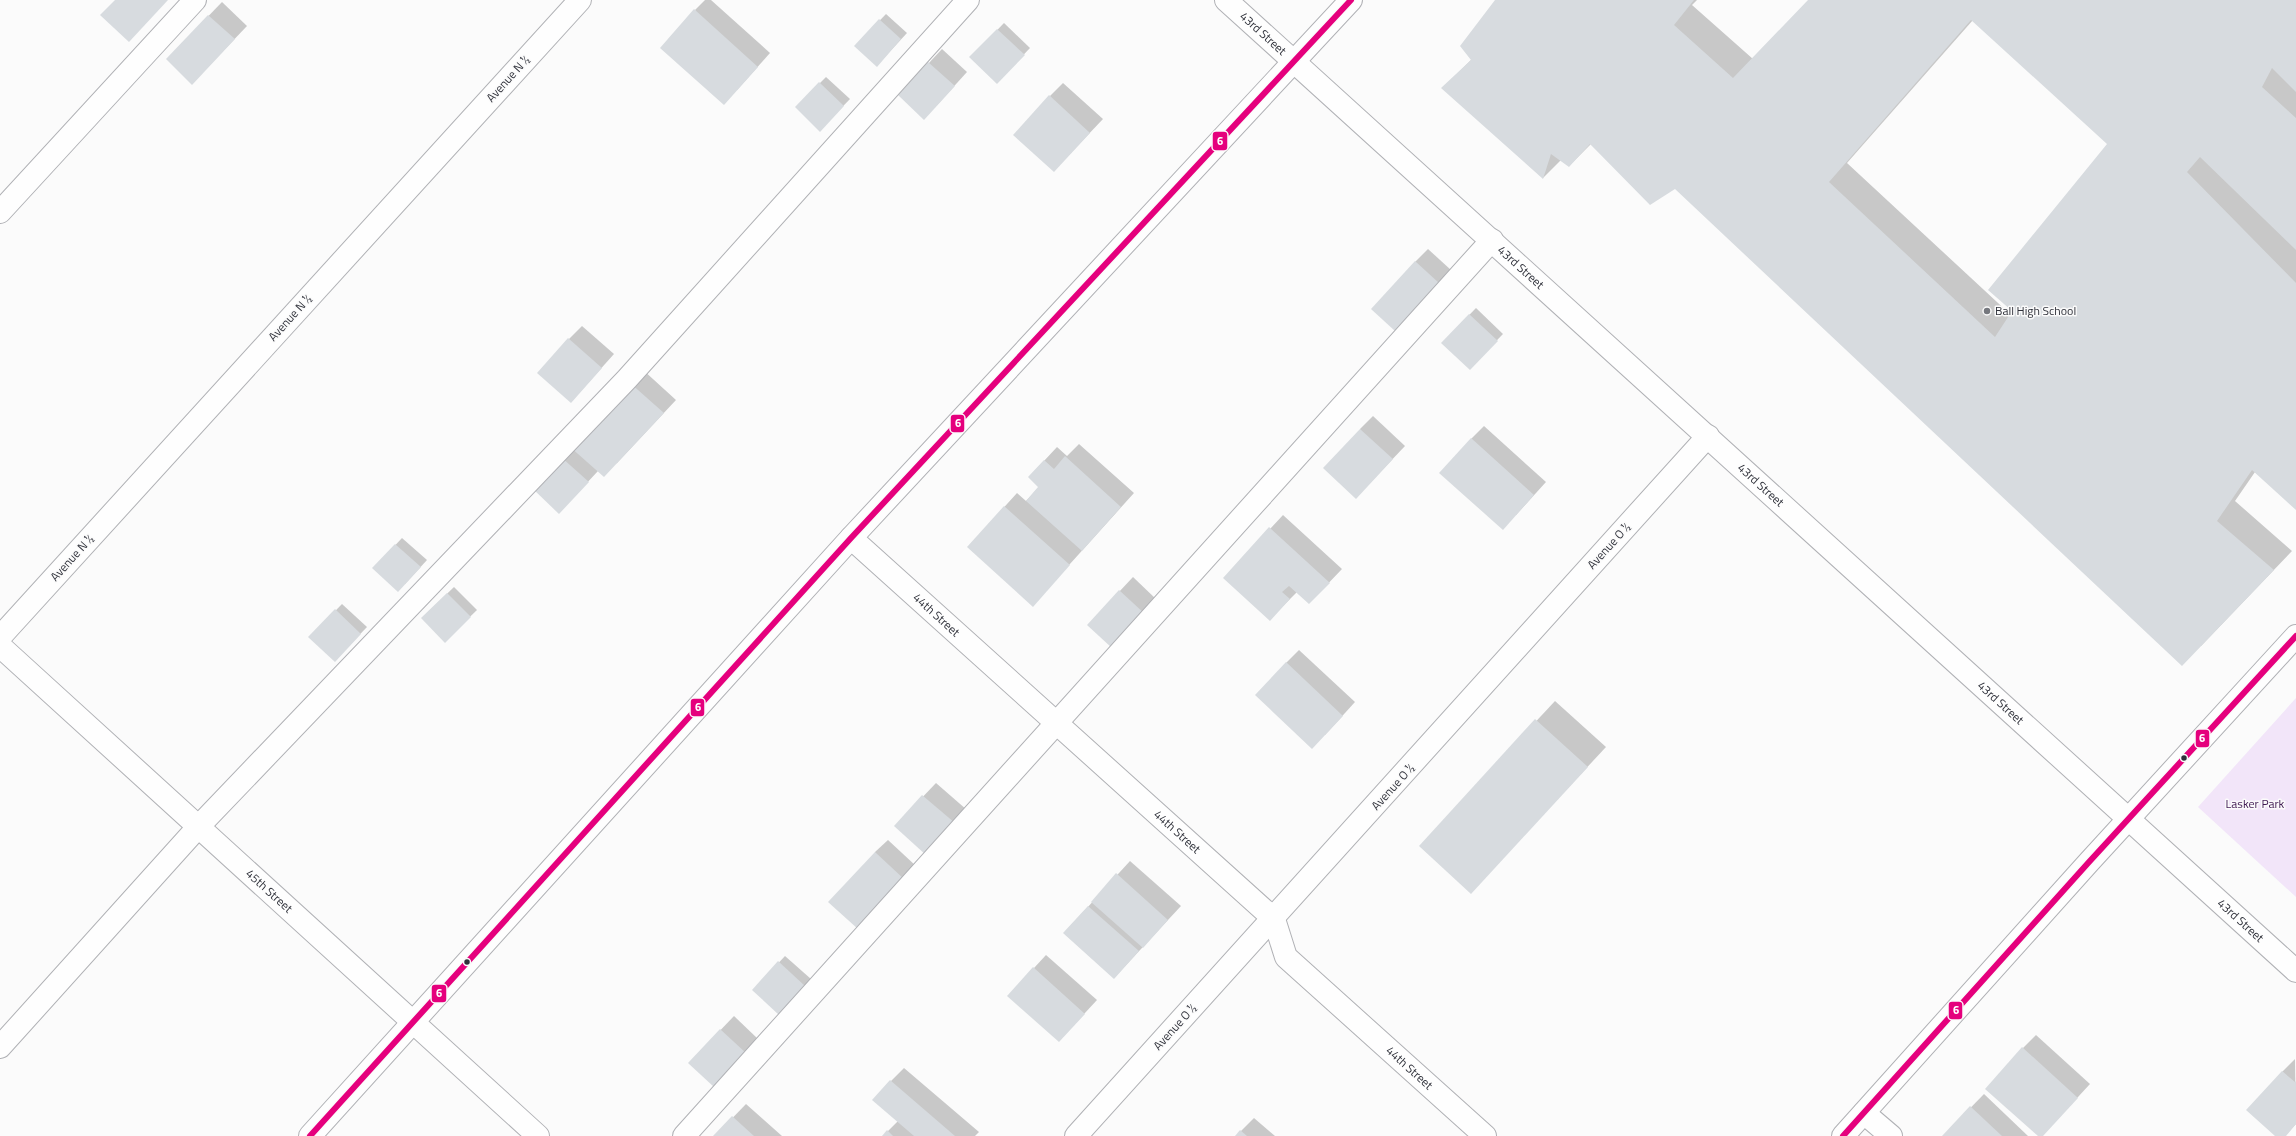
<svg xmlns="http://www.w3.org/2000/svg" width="2296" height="1136" viewBox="0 0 2296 1136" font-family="'Titillium Web',sans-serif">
<rect width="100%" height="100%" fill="#fbfbfb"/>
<polygon fill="#f2e5f9" points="2296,698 2296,897 2198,807"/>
<g fill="#0003" fill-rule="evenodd">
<polygon points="705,0 711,0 770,53 737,90 695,10"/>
<path d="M1496,0H1697L1692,5L1753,59L1810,0H2296V508L2255,472L2235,501L2292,551L2201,646L1675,188L1591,144L1569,166L1561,160L1543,178L1443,88L1472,59ZM1973,20L2108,143L2011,315L1847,163Z"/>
<polygon points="222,2 247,26 205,70 167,59"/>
<polygon points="886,14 907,33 883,59 855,46"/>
<polygon points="1004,23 1030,48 997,83 971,57"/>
<polygon points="942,49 967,72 937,105 899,95"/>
<polygon points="826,77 850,99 820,130 796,107"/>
<polygon points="1063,83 1103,119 1067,157 1050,96"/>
<polygon points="1428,249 1451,270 1408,316 1415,262"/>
<polygon points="1476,308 1503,334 1470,368 1442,343"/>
<polygon points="582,326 614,354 571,402 569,339"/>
<polygon points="642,369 676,400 617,463 598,471 572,499 533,488"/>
<polygon points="1373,416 1405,446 1369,484 1360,429"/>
<polygon points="1484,426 1546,482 1516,515 1471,439"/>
<polygon points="1079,444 1134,493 1033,605 968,547 1017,493 1026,501 1039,487 1029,477 1057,447 1067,456"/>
<polygon points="1283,515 1342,569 1322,590 1297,592 1283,606 1224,578"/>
<polygon points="402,538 427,560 405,584 374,568"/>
<polygon points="1133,577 1157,600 1125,634 1088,625"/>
<polygon points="454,587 477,610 445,641 422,618"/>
<polygon points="342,604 367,627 341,654 310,637"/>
<polygon points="1299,650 1355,702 1325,735 1286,663"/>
<polygon points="1555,701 1606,747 1471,892 1420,846"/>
<polygon points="936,783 967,810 939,841 895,826"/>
<polygon points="888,840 916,866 871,915 875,852"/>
<polygon points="1130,861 1181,906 1114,978 1064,933"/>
<polygon points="1046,955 1097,1000 1059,1041 1034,968"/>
<polygon points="785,956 811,979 779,1013 753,990"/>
<polygon points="734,1016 758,1039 727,1073 689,1063"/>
<polygon points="2036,1035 2090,1084 2042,1136 2039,1136 2023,1048"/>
<polygon points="2295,1059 2296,1124 2285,1136 2277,1136 2282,1072"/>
<polygon points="904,1068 979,1132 975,1136 883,1136 898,1121 891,1081"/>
<polygon points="1984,1094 2028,1136 1943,1136"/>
<polygon points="746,1104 782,1136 715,1136"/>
<polygon points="1254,1118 1275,1136 1236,1136"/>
</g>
<g fill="#d7dbdf" fill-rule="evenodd">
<polygon points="115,0 168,0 129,42 100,15"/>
<path d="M1495,0H1694L1674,25L1733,78L1808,0H2296V92L2272,68L2262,87L2296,118V250L2200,157L2187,172L2296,283V510L2252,470L2217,521L2274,570L2182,666L1675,189L1650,205L1590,144L1569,167L1551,154L1543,179L1441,88L1471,60L1460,46ZM1971,20L2107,144L1988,290L2012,311L1995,337L1829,182Z"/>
<polygon points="694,9 758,67 724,105 660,48"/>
<polygon points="208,15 235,39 192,85 166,59"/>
<polygon points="879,19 901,39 877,67 854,46"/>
<polygon points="997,29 1025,55 997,84 969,57"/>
<polygon points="928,62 955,86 924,120 898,95"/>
<polygon points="819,82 844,106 820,132 795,107"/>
<polygon points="1049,95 1090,133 1054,172 1013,135"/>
<polygon points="1415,261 1439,283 1395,331 1371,309"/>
<polygon points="1469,314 1498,341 1470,370 1441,343"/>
<polygon points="568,338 602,368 571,403 537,373"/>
<polygon points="629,382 664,413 604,477 569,446"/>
<polygon points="1360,429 1393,459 1356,499 1323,468"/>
<polygon points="1471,438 1534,495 1503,530 1439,473"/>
<polygon points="1065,456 1121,507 1082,551 1026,501 1038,487 1028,477 1044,460 1054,469"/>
<polygon points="561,457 589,482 559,514 532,488"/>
<polygon points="1004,506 1070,565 1033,607 967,547"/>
<polygon points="1269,527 1330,583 1309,604 1289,586 1282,592 1290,599 1270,621 1223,578"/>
<polygon points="395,544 421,567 398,592 372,568"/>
<polygon points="1119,590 1145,614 1112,648 1087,625"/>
<polygon points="447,593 471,617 445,643 421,618"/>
<polygon points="335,609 361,634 335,662 308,637"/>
<polygon points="1286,662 1343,716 1312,749 1255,695"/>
<polygon points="1535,719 1588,767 1471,894 1419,846"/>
<polygon points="922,795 955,823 926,855 894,826"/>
<polygon points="875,852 904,879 858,929 828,902"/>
<polygon points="1116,873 1168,920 1143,948 1091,902"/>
<polygon points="1088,906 1139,951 1114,979 1063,933"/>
<polygon points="778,961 805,986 779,1015 752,990"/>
<polygon points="1033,967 1085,1014 1059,1042 1007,996"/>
<polygon points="720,1029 746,1053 714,1087 688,1063"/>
<polygon points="2022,1047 2078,1098 2043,1136 2038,1136 1985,1089"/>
<polygon points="2282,1071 2295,1082 2296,1081 2296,1124 2286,1136 2275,1136 2246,1110"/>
<polygon points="890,1080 955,1136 914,1136 872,1100"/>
<polygon points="1970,1106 2002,1136 1942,1136"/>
<polygon points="732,1116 754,1136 713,1136"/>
<polygon points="887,1130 893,1136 882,1136"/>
<polygon points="1240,1130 1247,1136 1235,1136"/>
</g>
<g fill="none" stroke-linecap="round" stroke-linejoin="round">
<defs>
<g id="minor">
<path id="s1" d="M1226,0L2296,971"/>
<polyline points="0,212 195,0"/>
<path id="s2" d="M851,538L1274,919L1286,957L1485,1136"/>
<polyline points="0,637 580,0"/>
<polyline points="0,1047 199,826 627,379 968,0"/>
<polyline points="1864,1113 1891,1136"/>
<polyline points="684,1136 1492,240"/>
<polyline points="1076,1136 1708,436"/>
</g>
<g id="major">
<path id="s3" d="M0,646L538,1136"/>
<polyline points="310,1136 851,538 1351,0"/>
<polyline points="1843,1136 2089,862 2296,636"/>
</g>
</defs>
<use href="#minor" stroke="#b0b1b5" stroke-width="24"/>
<use href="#major" stroke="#b0b1b5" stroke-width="24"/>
<use href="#minor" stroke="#fefefe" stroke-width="22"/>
<use href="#major" stroke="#fefefe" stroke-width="22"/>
<defs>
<g id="bus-1">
<polyline points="310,1136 851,538 1351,0"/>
<polyline points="1843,1136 2089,862 2296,636"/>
</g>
</defs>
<use href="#bus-1" stroke="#fbfbfb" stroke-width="9"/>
<use href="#bus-1" stroke="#e5007d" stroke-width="6"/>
</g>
<circle fill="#76787e" stroke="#fbfbfb" stroke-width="1.5" cx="1987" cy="311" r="4"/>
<g fill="#2f313a" stroke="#fbfbfb" stroke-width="1.5">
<circle cx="2184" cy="758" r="3.5"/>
<circle cx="467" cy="962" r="3.5"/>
</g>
<g text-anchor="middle" stroke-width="3" stroke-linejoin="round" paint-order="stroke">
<g font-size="12" fill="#2f313a" stroke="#fbfbfb">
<text dy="4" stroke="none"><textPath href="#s1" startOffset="50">43rd Street</textPath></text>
<text transform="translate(508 79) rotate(-48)" y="4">Avenue N ½</text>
<text dy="4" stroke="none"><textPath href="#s1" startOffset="398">43rd Street</textPath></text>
<text transform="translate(290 318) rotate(-48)" y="4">Avenue N ½</text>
<text dy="4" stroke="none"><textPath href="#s1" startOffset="722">43rd Street</textPath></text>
<text transform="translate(1609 546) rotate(-48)" y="4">Avenue O ½</text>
<text transform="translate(72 558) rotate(-48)" y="4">Avenue N ½</text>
<text dy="4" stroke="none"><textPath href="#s2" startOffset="115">44th Street</textPath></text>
<text dy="4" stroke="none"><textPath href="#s1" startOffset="1046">43rd Street</textPath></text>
<text transform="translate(1393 787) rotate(-48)" y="4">Avenue O ½</text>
<text dy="4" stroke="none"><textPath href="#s2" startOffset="439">44th Street</textPath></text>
<text dy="4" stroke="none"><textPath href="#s3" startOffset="364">45th Street</textPath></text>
<text dy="4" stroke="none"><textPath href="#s1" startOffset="1370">43rd Street</textPath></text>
<text transform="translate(1175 1027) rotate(-48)" y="4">Avenue O ½</text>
<text dy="4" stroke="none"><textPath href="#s2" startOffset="775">44th Street</textPath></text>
</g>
<g font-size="12" fill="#2f313a" stroke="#fbfbfb" text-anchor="start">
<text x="1995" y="315">Ball High School</text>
</g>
<g font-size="12" fill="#401a52" stroke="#fbfbfb">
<text x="2255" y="808">Lasker Park</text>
</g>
</g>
<g stroke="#fbfbfb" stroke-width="1.5">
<rect x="1212" y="131" width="16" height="20" rx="4" fill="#e5007d"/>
<rect x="950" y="414" width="15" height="19" rx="4" fill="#e5007d"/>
<rect x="690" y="698" width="15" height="19" rx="4" fill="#e5007d"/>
<rect x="2195" y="729" width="15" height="19" rx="4" fill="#e5007d"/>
<rect x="431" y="984" width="16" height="19" rx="4" fill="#e5007d"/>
<rect x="1948" y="1001" width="15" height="19" rx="4" fill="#e5007d"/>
</g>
<g font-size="11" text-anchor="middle" font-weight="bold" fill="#fff">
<text x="1220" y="145">6</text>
<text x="958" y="427">6</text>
<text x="698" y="711">6</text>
<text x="2202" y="742">6</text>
<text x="439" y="997">6</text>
<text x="1956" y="1014">6</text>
</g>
</svg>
